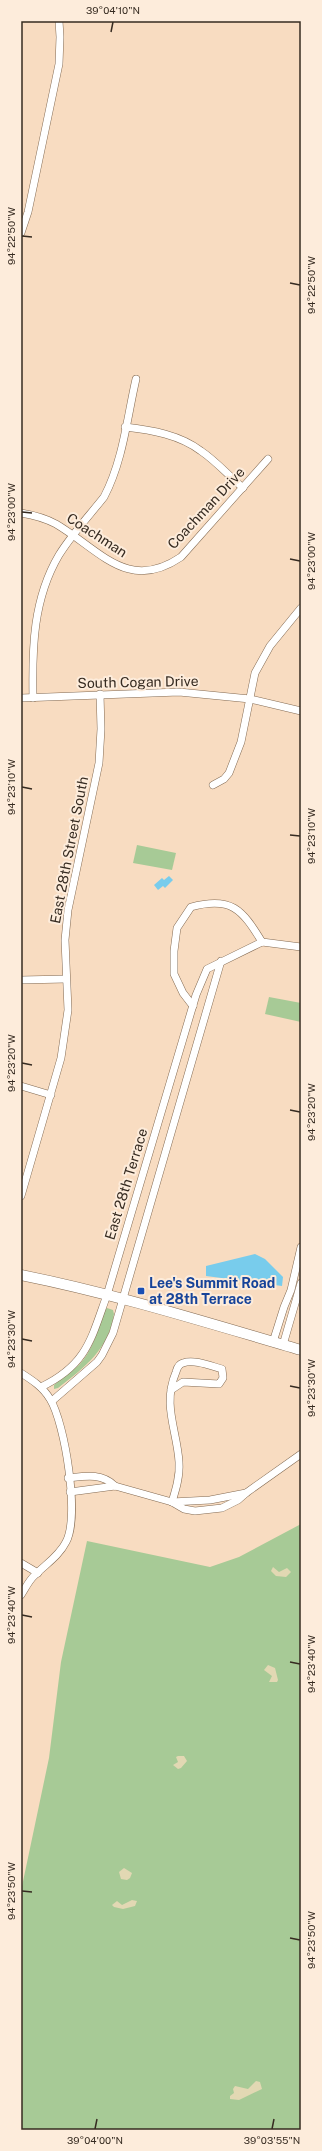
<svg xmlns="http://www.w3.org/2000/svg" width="322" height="2151" viewBox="0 0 322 2151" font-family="'Public Sans',sans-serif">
<rect width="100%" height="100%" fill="#f8dcc1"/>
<g fill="#a7ca96">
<polygon points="137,845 176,853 172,870 133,863"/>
<polygon points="269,997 301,1003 301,1022 265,1014"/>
<path d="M107,1308L113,1310L114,1314C109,1349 84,1368 58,1388L54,1389V1385C62,1378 71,1372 79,1365C93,1350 98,1330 104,1311Z"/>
<polygon points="301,1524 301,2130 21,2130 21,1891 49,1758 61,1662 87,1541 210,1567 239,1557"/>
</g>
<g fill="#e2d8b3">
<polygon points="273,1567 279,1572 287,1568 291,1572 286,1577 276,1576 271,1571"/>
<polygon points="268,1665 275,1668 278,1680 277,1682 269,1682 272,1676 264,1670"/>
<polygon points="178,1756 184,1756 187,1761 181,1768 178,1769 173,1765 178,1762 176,1757"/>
<polygon points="124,1868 132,1873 130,1878 127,1880 121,1879 119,1872"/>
<polygon points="132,1900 137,1901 135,1906 123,1909 114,1907 112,1905 117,1901 122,1905"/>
<polygon points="256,2081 260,2082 262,2089 239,2100 230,2099 230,2096 234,2093 233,2089 235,2086 248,2089"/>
</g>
<g fill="#78ccec">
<polygon points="169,876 173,880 165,888 163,886 158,890 154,885 162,878 164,880"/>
<polygon points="255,1254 265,1259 283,1277 282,1286 206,1276 206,1266"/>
</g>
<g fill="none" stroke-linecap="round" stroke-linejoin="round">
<defs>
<g id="minor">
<polyline points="21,233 28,212 59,64 60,37 59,21"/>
<path d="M125,427C152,430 180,435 201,451C216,461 229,476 243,488"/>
<path d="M21,513C33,515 45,518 56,524C100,550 128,593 181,557L268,459"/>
<polyline points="21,698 179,692 250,699 301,711"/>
<path d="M33,698C32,648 33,599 59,555C72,534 89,516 104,497C123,461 127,418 136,379"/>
<polyline points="213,785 224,779 229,773 241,742 255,673 270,646 301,608"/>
<polyline points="262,942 301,947"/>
<polyline points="21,980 66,979"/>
<path d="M193,1006L183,993L174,974V951L177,928L191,907C231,896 242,909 262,942"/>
<polyline points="21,1086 51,1095"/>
<polyline points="21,1196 61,1058 68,1010 65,940 68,910 99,763 101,729 100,694"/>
<polyline points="273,1342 284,1307 291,1290 301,1247"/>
<polyline points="283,1345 301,1283"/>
<path d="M21,1373C32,1380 43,1387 50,1399C65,1423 80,1517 66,1542C59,1556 46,1564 35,1575C29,1580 25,1589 21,1595"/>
<path d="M41,1387C87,1365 91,1339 107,1295L196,995L207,969L262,942"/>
<path d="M171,1390L183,1382L219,1384L223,1378L222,1369C211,1366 194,1359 183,1363C178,1364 177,1369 176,1372C162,1405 177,1430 179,1462C180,1476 176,1489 172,1502"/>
<polyline points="52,1401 97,1362 102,1355 113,1333 221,961"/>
<path d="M68,1478C86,1476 102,1473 115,1486"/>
<polyline points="70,1492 115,1486 172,1502 184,1509 195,1511 222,1508 238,1500 246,1493 301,1454"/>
<polyline points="172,1502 210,1500 246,1493"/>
<polyline points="21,1563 38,1573"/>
</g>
<path id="secondary" d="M21,1275C116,1294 208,1323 301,1350"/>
</defs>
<use href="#minor" stroke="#836a52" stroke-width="8"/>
<use href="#secondary" stroke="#836a52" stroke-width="11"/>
<use href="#minor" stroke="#fff" stroke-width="7"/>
<use href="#secondary" stroke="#fff" stroke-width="10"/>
</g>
<path fill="none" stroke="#362b21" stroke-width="1.5" d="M111,32L113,22M22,236L32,237M290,283L300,285M22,512L32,513M290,559L300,561M22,787L32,789M290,835L300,836M22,1063L32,1065M290,1110L300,1112M22,1339L32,1341M290,1386L300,1388M22,1615L32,1617M290,1662L300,1664M22,1891L32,1892M290,1938L300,1940M95,2129L97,2119M272,2129L274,2119"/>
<rect fill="#1a4fb4" stroke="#fdecdb" stroke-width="1.5" x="137" y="1287" width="8" height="8" rx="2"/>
<g text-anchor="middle" stroke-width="4" stroke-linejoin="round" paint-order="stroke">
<g font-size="14" fill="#362b21" stroke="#fdecdb">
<text transform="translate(206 508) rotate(-47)" y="5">Coachman Drive</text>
<text transform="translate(97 535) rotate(33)" y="5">Coachman</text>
<text transform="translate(138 682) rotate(-1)" y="5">South Cogan Drive</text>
<text transform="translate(69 850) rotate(-79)" y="5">East 28th Street South</text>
<text transform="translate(126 1184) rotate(-73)" y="5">East 28th Terrace</text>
</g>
<g font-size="14" font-weight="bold" fill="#164399" stroke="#fdecdb" text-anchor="start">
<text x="149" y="1288">Lee's Summit Road<tspan x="149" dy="16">at 28th Terrace</tspan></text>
</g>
</g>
<rect width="322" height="2151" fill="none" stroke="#fdecdb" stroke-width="44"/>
<rect x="22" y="22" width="278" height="2107" fill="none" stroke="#362b21" stroke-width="1.5"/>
<g font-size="10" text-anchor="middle" fill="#362b21">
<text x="113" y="14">39°04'10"N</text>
<text transform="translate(11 236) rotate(-90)" y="4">94°22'50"W</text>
<text transform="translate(311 285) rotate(-90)" y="4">94°22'50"W</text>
<text transform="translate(11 512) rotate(-90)" y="4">94°23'00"W</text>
<text transform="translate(311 561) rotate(-90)" y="4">94°23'00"W</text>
<text transform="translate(11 787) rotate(-90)" y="4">94°23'10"W</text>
<text transform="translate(311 836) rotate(-90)" y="4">94°23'10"W</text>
<text transform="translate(11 1063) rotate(-90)" y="4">94°23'20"W</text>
<text transform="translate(311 1112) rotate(-90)" y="4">94°23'20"W</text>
<text transform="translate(11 1339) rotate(-90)" y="4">94°23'30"W</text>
<text transform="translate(311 1388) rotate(-90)" y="4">94°23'30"W</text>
<text transform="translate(11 1615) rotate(-90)" y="4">94°23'40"W</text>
<text transform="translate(311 1664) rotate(-90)" y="4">94°23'40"W</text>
<text transform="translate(11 1891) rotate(-90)" y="4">94°23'50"W</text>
<text transform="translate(311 1940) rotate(-90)" y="4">94°23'50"W</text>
<text x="95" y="2144">39°04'00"N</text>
<text x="272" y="2144">39°03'55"N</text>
</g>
</svg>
